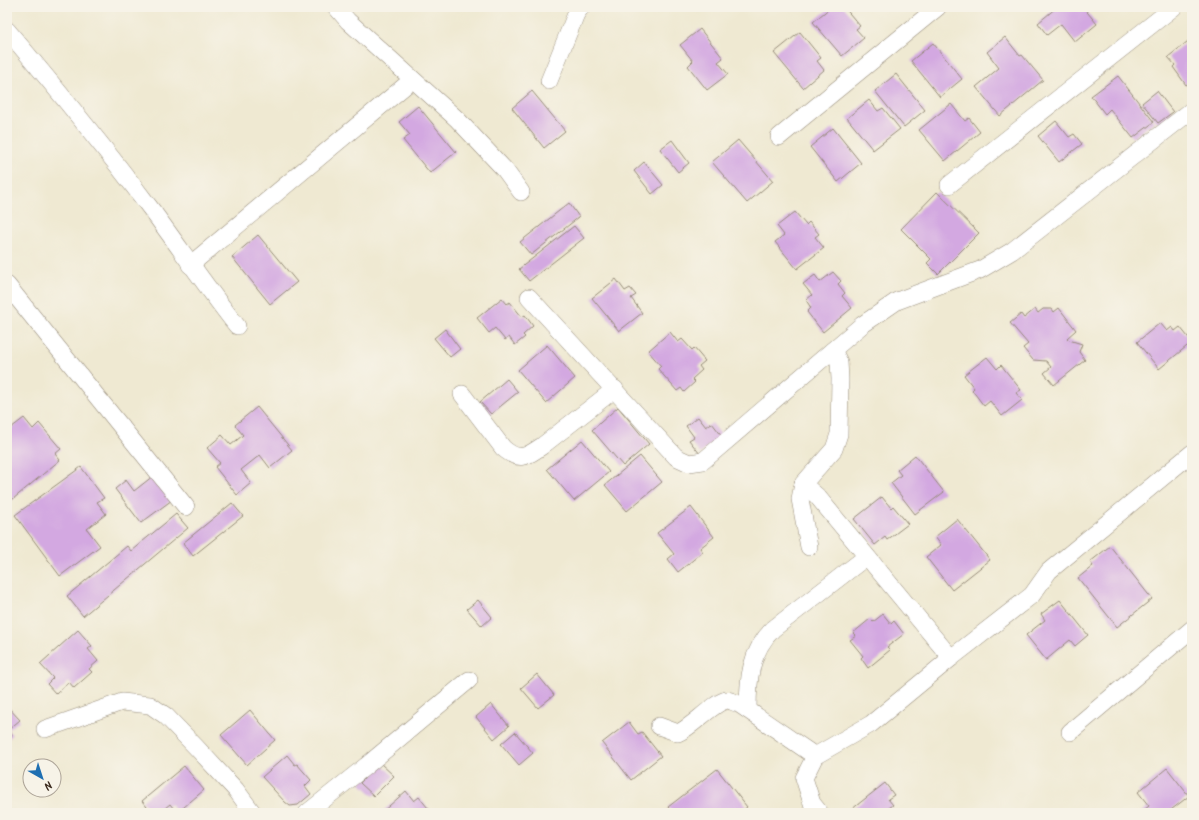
<svg xmlns="http://www.w3.org/2000/svg" width="1199" height="820" viewBox="0 0 1199 820" font-family="Kalam,sans-serif">
<rect width="100%" height="100%" fill="#f7f3e8"/>
<filter id="ink" filterUnits="userSpaceOnUse"><feTurbulence type="fractalNoise" baseFrequency=".025" numOctaves="2"/><feDisplacementMap in="SourceGraphic" scale="8" xChannelSelector="R" yChannelSelector="G"/><feConvolveMatrix kernelMatrix="1 2 1 2 8 2 1 2 1" color-interpolation-filters="sRGB"/></filter>
<filter id="wash" filterUnits="userSpaceOnUse"><feTurbulence type="fractalNoise" baseFrequency=".012" numOctaves="4" result="noise"/><feDisplacementMap in="SourceGraphic" scale="16" xChannelSelector="R" yChannelSelector="G"/><feGaussianBlur stdDeviation="0.9" result="paint"/><feColorMatrix in="noise" values="0 0 0 0 0 0 0 0 0 0 0 0 0 0 0 0 0 1.4 0 .05"/><feComposite in="paint" operator="in"/></filter>
<g filter="url(#wash)">
<rect width="100%" height="100%" fill="#efe9d2"/>
<g id="blocks">
<g fill="#d3a8e1">
<polygon points="831,7 844,7 860,26 856,29 864,38 842,56 813,22"/>
<polygon points="1057,7 1083,7 1097,24 1075,42 1061,24 1047,35 1038,23"/>
<polygon points="700,29 723,58 718,62 728,74 707,90 688,66 693,61 680,45"/>
<polygon points="800,32 821,58 817,61 824,70 803,88 774,53"/>
<polygon points="1005,37 1020,56 1022,55 1043,80 1000,116 976,87 999,68 987,52"/>
<polygon points="1192,38 1192,87 1189,83 1186,85 1173,67 1175,65 1168,57"/>
<polygon points="933,43 962,79 940,97 911,61"/>
<polygon points="896,74 925,110 904,127 875,91"/>
<polygon points="1118,76 1154,122 1133,138 1110,109 1105,114 1091,96"/>
<polygon points="532,91 565,131 544,148 512,108"/>
<polygon points="1157,91 1173,112 1158,123 1142,103"/>
<polygon points="869,100 878,111 883,108 900,129 873,150 847,118"/>
<polygon points="951,104 965,121 969,118 980,132 945,161 919,130"/>
<polygon points="418,106 456,152 430,173 403,140 410,135 399,122"/>
<polygon points="1056,121 1069,137 1074,134 1082,144 1059,162 1038,136"/>
<polygon points="833,128 861,163 838,182 810,147"/>
<polygon points="672,140 689,163 678,172 660,149"/>
<polygon points="738,140 773,181 747,203 712,162"/>
<polygon points="644,162 663,185 652,194 634,171"/>
<polygon points="937,192 979,233 938,274 927,263 931,259 901,229"/>
<polygon points="569,203 579,217 531,255 520,242"/>
<polygon points="795,212 806,225 809,222 819,234 815,237 824,248 797,269 775,242 784,235 777,226"/>
<polygon points="574,226 584,238 529,281 519,269"/>
<polygon points="258,235 297,282 270,304 232,257"/>
<polygon points="833,272 841,281 838,284 845,293 842,296 852,308 823,332 807,312 811,308 806,300 812,295 803,284 815,275 820,282"/>
<polygon points="616,279 625,291 630,288 636,295 631,298 642,313 619,331 592,298"/>
<polygon points="502,298 507,304 510,302 522,317 525,315 533,326 523,335 525,337 515,345 509,337 505,340 495,328 489,333 477,318"/>
<polygon points="1059,308 1076,330 1067,338 1069,340 1082,344 1079,352 1085,360 1054,385 1044,373 1051,367 1046,361 1033,360 1023,348 1028,344 1010,323 1021,314 1024,318 1035,309 1038,313 1043,309 1052,309 1054,312"/>
<polygon points="1160,323 1167,331 1172,327 1175,331 1180,327 1192,342 1159,369 1137,342"/>
<polygon points="445,329 460,349 450,357 434,338"/>
<polygon points="670,332 678,342 682,339 692,350 694,348 705,361 699,366 702,370 692,379 695,382 684,392 681,388 677,391 658,369 661,366 648,351"/>
<polygon points="547,345 575,378 546,403 518,370"/>
<polygon points="987,357 997,369 1001,365 1021,390 1016,393 1022,400 1002,416 990,401 984,406 972,390 974,388 964,375"/>
<polygon points="507,379 518,392 491,414 480,402"/>
<polygon points="257,407 292,450 270,468 260,455 241,470 251,483 237,495 215,467 220,463 207,448 222,435 231,445 243,435 235,425"/>
<polygon points="618,407 649,444 623,466 592,430"/>
<polygon points="698,417 706,427 712,423 722,436 700,454 689,440 694,437 686,426"/>
<polygon points="24,418 33,429 39,423 61,449 55,454 60,460 7,504 7,431"/>
<polygon points="582,440 609,472 574,501 547,469"/>
<polygon points="915,455 944,492 915,514 891,483 901,475 897,470"/>
<polygon points="640,456 662,482 627,511 605,485"/>
<polygon points="81,467 104,498 97,502 106,514 87,529 100,546 60,576 15,515"/>
<polygon points="153,476 172,500 141,523 115,489 126,480 134,491"/>
<polygon points="882,497 891,508 893,506 908,524 887,540 885,537 875,545 854,519"/>
<polygon points="232,503 243,516 193,556 183,543"/>
<polygon points="691,507 714,537 700,548 703,552 678,572 668,559 674,554 657,533"/>
<polygon points="176,514 188,528 83,616 67,596 127,546 131,551"/>
<polygon points="957,519 990,560 952,590 926,557 941,545 935,537"/>
<polygon points="1110,546 1152,599 1117,627 1078,578 1093,566 1090,562"/>
<polygon points="478,600 492,617 482,626 467,609"/>
<polygon points="1060,600 1088,635 1075,646 1070,640 1046,660 1026,635 1045,620 1041,614"/>
<polygon points="883,614 891,624 894,621 904,634 887,647 890,650 868,668 861,658 863,656 850,640 856,636 853,633 870,619 873,622"/>
<polygon points="78,630 92,646 88,649 98,661 89,669 92,672 74,688 69,682 56,694 47,684 53,678 40,664"/>
<polygon points="537,674 554,695 538,708 521,688"/>
<polygon points="491,704 509,726 494,739 476,717"/>
<polygon points="7,706 20,720 8,730 12,735 7,740"/>
<polygon points="250,710 275,740 247,765 221,735"/>
<polygon points="629,722 638,734 642,732 661,756 631,780 602,743"/>
<polygon points="515,732 533,753 519,765 501,744"/>
<polygon points="287,755 295,765 297,764 311,780 305,786 311,794 298,805 290,806 285,802 262,777"/>
<polygon points="380,763 394,776 374,796 360,783"/>
<polygon points="184,766 204,790 177,813 170,804 159,813 152,813 142,801"/>
<polygon points="1167,768 1189,796 1167,813 1140,813 1149,806 1138,792"/>
<polygon points="717,769 747,807 740,813 673,813 668,807"/>
<polygon points="885,783 894,795 888,799 893,805 889,808 893,813 847,813"/>
<polygon points="406,791 414,801 419,797 432,813 381,813"/>
</g>
</g>
</g>
<g filter="url(#ink)">
<use href="#blocks" fill-opacity="0" stroke="#958a78" stroke-width="1"/>
<g fill="none" stroke-linecap="round" stroke-linejoin="round">
<defs>
<g id="street">
<polyline points="336,7 348,21 457,119 505,170 521,192"/>
<path d="M7,30C56,88 105,148 151,209C180,248 207,288 237,326"/>
<polyline points="549,81 576,14 581,7"/>
<polyline points="779,137 938,7"/>
<polyline points="949,185 1174,7"/>
<polyline points="190,265 412,80"/>
<polyline points="7,285 186,507"/>
<polyline points="529,297 676,457 689,463 703,461 862,325 897,301 980,270 1012,251 1192,110"/>
<path d="M462,394L503,448C519,462 526,457 542,446L615,389"/>
<polyline points="803,484 817,496 951,658"/>
<polyline points="809,547 800,499 803,484 834,449 839,434 840,379 839,362 833,350"/>
<path d="M748,710C748,679 750,652 773,629L866,557"/>
<path d="M659,726L678,733C692,727 714,702 727,700C730,700 735,703 739,704L815,756"/>
<polyline points="45,729 122,702 150,705 166,716 196,747 236,790 253,813"/>
<polyline points="1070,732 1192,629"/>
<polyline points="307,813 366,766 469,680"/>
<polyline points="820,813 812,803 804,778 815,756 871,724 951,658 1032,595 1049,571 1192,453"/>
</g>
</defs>
<use href="#street" stroke="#958a78" stroke-width="18"/>
<use href="#street" stroke="#fff" stroke-width="17"/>
</g>
</g>
<rect width="1199" height="820" fill="none" stroke="#f7f3e8" stroke-width="24"/>
<g transform="translate(42 778) rotate(141)"><circle r="19" fill="#f7f3e8" stroke="#aca397"/>
<path d="M0-3L7 15L0 10L-7 15Z" fill="#1f6fb2"/>
<text y="-6" font-size="11" font-weight="bold" text-anchor="middle" fill="#3b2a1e">N</text>
</g>
</svg>
